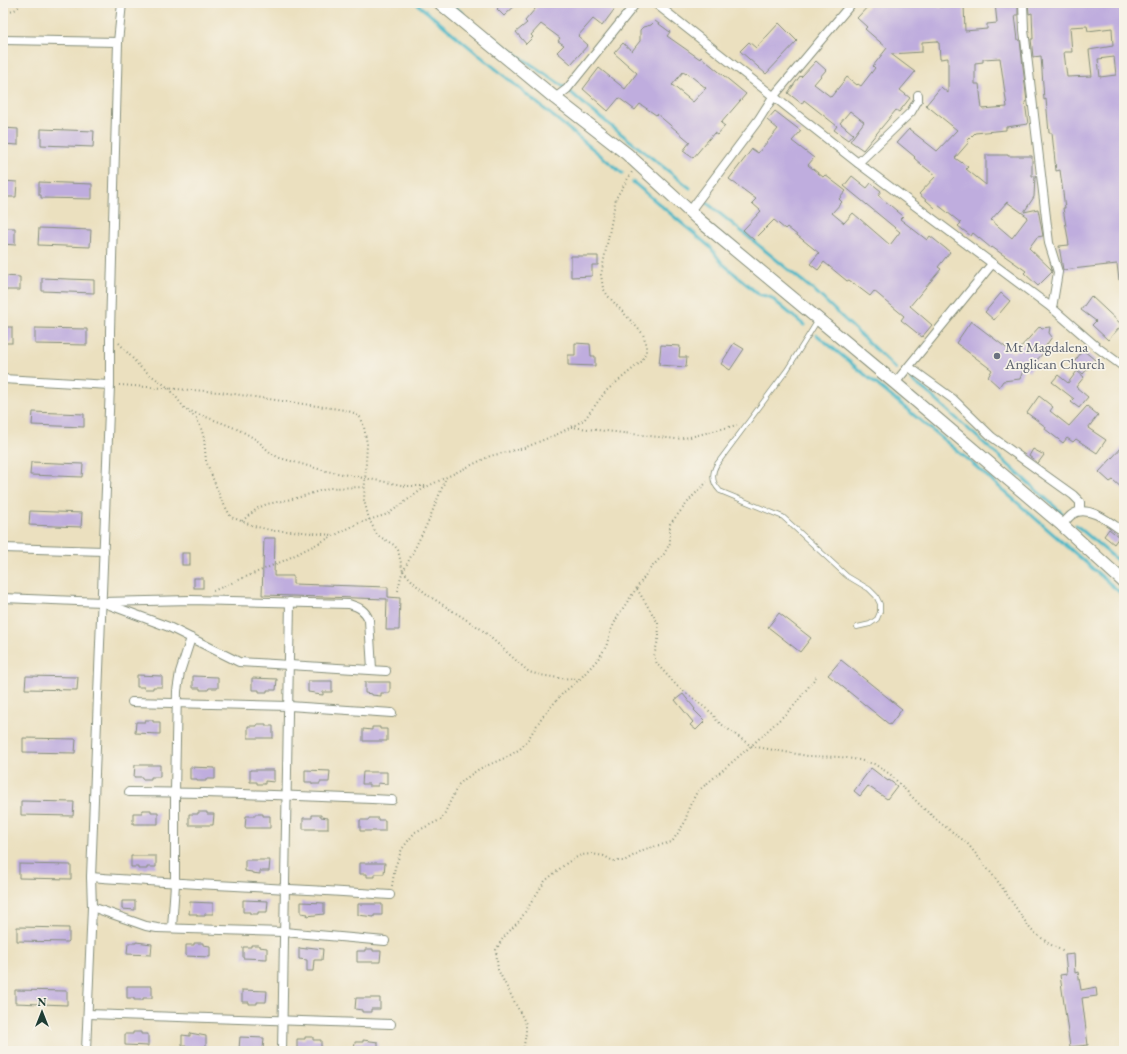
<svg xmlns="http://www.w3.org/2000/svg" width="1127" height="1054" viewBox="0 0 1127 1054" font-family="'EB Garamond',serif">
<rect width="100%" height="100%" fill="#f7f3e8"/>
<filter id="ink" filterUnits="userSpaceOnUse"><feTurbulence type="fractalNoise" baseFrequency=".025" numOctaves="2"/><feDisplacementMap in="SourceGraphic" scale="8" xChannelSelector="R" yChannelSelector="G"/><feConvolveMatrix kernelMatrix="1 2 1 2 8 2 1 2 1" color-interpolation-filters="sRGB"/></filter>
<filter id="wash" filterUnits="userSpaceOnUse"><feTurbulence type="fractalNoise" baseFrequency=".012" numOctaves="4" result="noise"/><feDisplacementMap in="SourceGraphic" scale="16" xChannelSelector="R" yChannelSelector="G"/><feGaussianBlur stdDeviation="0.9" result="paint"/><feColorMatrix in="noise" values="0 0 0 0 0 0 0 0 0 0 0 0 0 0 0 0 0 1.4 0 .05"/><feComposite in="paint" operator="in"/></filter>
<g filter="url(#wash)">
<rect width="100%" height="100%" fill="#ebe0bf"/>
<g fill="none" stroke-linecap="round" stroke-linejoin="round">
<g stroke="#4bb7c7" stroke-width="3">
<polyline points="416,3 622,173"/>
<polyline points="450,3 463,14"/>
<polyline points="484,32 567,89 591,110 690,188"/>
<polyline points="633,182 710,247 722,263 758,294 770,297 804,325"/>
<polyline points="707,203 817,293 896,369"/>
<polyline points="817,335 973,464 1124,596"/>
<polyline points="911,380 927,392 1062,513"/>
<polyline points="1076,525 1124,566"/>
</g>
</g>
<g id="blocks">
<g fill="#bfadde" fill-rule="evenodd">
<polygon points="503,3 518,3 504,16 497,9"/>
<polygon points="540,3 619,3 602,26 593,19 578,36 588,45 571,64 557,52 564,45 558,41 560,38 541,24 531,35 533,37 526,44 516,32 527,23 525,21"/>
<path d="M871,3H936L939,7L964,5L965,31L987,29V24L997,23L995,3H1018V15H1015L1018,40H1020L1027,102H1025L1028,124L1006,127V130L975,133L967,141L969,142L955,158L968,167L966,169L986,185V155H1008V156H1032V176H1035L1034,197L1024,212L1038,209L1043,236L1037,237L1029,248L1051,269L1052,272L1038,286L1024,273L1026,271L992,247L991,248L973,233L971,236L958,226L961,223L938,205L935,208L919,194L936,176L922,165L914,158L915,157L897,142L909,129L937,151L957,130L926,105L941,87L948,93V58L940,59L939,43H938L937,41L922,42V52L891,54L915,72L900,90L910,98L899,112L896,110L863,150L850,141L864,122L850,111L840,123L853,134L848,140L834,130L837,126L804,100L802,104L788,93L800,76L801,77L816,61L826,70L814,84L831,97L847,77L857,85L858,84L861,86L875,68L873,66L887,48L865,29L867,27L857,18ZM1000,58L1007,107L982,109L979,84H975V63L983,62V59ZM1007,202L1028,217L1012,238L991,220Z"/>
<path d="M1028,3H1124V280H1119L1117,264L1063,270L1059,246L1069,245L1063,208H1065L1060,170L1056,171L1052,133H1049L1046,99L1044,100L1041,56L1033,57L1031,39H1033L1032,13L1029,14ZM1087,26L1088,31L1112,28L1113,46L1089,50L1092,76L1067,77L1064,52H1072L1070,27ZM1114,57L1116,75L1100,77L1098,59Z"/>
<path d="M655,21L670,32L667,36L700,59L701,57L746,94L721,123L725,126L717,135L714,133L693,158L683,151L690,142L657,114L656,115L640,104L635,110L619,98L608,111L583,89L599,68L625,89L637,73L614,53L623,43L632,51L640,41V30L643,27L651,25ZM683,72L686,74L687,73L706,88L693,102L672,85Z"/>
<polygon points="779,23 797,41 766,74 740,51 749,42 756,48"/>
<polygon points="775,111 801,131 792,141 814,158 808,165 823,177 825,175 846,191 839,199 842,202 832,213 844,223 853,213 890,245 900,232 844,186 852,176 867,188 871,183 881,191 878,195 903,216 900,219 927,240 930,236 950,252 938,267 941,269 910,306 932,325 922,337 901,320 904,316 874,291 870,296 849,280 847,281 824,262 818,270 810,264 819,253 787,227 785,229 774,220 754,240 743,230 761,211 752,203 756,199 729,179 752,149 758,153 778,129 767,120"/>
<polygon points="3,128 18,129 18,145 3,144"/>
<polygon points="41,129 94,131 93,147 41,145"/>
<polygon points="3,181 17,182 16,197 3,197"/>
<polygon points="39,182 92,184 92,199 41,198 41,195 39,195"/>
<polygon points="3,228 15,228 15,245 3,244"/>
<polygon points="39,228 91,230 90,247 38,245"/>
<polygon points="571,256 598,256 598,265 592,265 592,276 571,277"/>
<polygon points="3,276 20,277 20,290 3,290"/>
<polygon points="42,278 94,280 94,293 42,291"/>
<polygon points="1001,293 1010,301 994,320 985,312"/>
<polygon points="1091,296 1122,325 1108,340 1092,325 1096,321 1081,310"/>
<polygon points="971,321 1013,353 1018,348 1019,349 1040,326 1042,328 1050,327 1049,333 1052,337 1045,347 1047,349 1035,362 1036,363 1029,372 1024,368 1020,379 1003,381 999,387 988,377 992,370 956,343"/>
<rect x="3" y="327" width="9" height="16"/>
<polygon points="35,328 87,329 87,345 35,344"/>
<polygon points="575,343 590,344 591,356 595,356 595,366 568,365 568,355 575,355"/>
<polygon points="734,343 744,349 730,370 721,364"/>
<polygon points="661,345 680,346 679,357 687,357 686,367 659,365"/>
<polygon points="1083,350 1095,360 1083,374 1072,365"/>
<polygon points="1077,371 1084,377 1076,387 1088,397 1079,408 1071,402 1074,399 1052,382 1058,375 1068,383"/>
<polygon points="1039,396 1053,407 1050,411 1069,426 1087,406 1098,415 1088,428 1106,440 1097,453 1076,439 1073,442 1067,438 1063,443 1045,429 1046,427 1027,413"/>
<polygon points="33,412 84,414 84,427 32,425"/>
<polygon points="1124,445 1124,490 1113,480 1110,482 1099,472"/>
<polygon points="1033,449 1044,455 1038,463 1029,456"/>
<polygon points="31,462 83,464 82,477 30,475"/>
<polygon points="30,511 82,513 81,527 29,525"/>
<polygon points="1109,529 1119,537 1114,544 1104,536"/>
<polygon points="264,538 275,538 274,576 293,576 293,584 388,587 388,597 400,598 399,630 386,630 387,599 262,595"/>
<rect x="182" y="553" width="8" height="12"/>
<rect x="194" y="578" width="9" height="10"/>
<polygon points="779,613 811,638 800,652 768,627"/>
<polygon points="841,660 902,709 890,725 828,675"/>
<polygon points="137,675 162,676 162,687 153,687 153,689 144,689 144,687 137,687"/>
<polygon points="26,676 78,677 77,690 25,689"/>
<polygon points="193,676 218,677 218,688 209,688 208,690 200,690 200,688 193,688"/>
<polygon points="252,678 277,679 276,690 267,690 267,692 259,692 259,690 252,690"/>
<polygon points="308,681 332,681 332,692 323,692 323,695 314,694 315,693 308,692"/>
<polygon points="365,682 390,682 390,693 381,693 381,696 372,695 372,694 365,693"/>
<polygon points="683,694 695,709 694,710 705,721 696,730 690,725 693,722 675,700"/>
<polygon points="145,720 153,720 153,722 160,722 160,734 135,733 136,722 145,722"/>
<polygon points="257,724 266,724 266,726 273,726 273,738 248,738 248,726 257,726"/>
<polygon points="372,727 380,727 380,729 387,729 387,741 363,741 363,729 372,730"/>
<polygon points="23,738 76,739 75,753 23,752"/>
<polygon points="135,765 160,765 160,777 151,777 151,779 142,779 142,777 134,777"/>
<polygon points="190,767 215,768 215,779 206,779 206,781 197,781 197,779 190,779"/>
<polygon points="871,768 888,781 889,780 897,786 887,799 868,786 860,796 854,791"/>
<polygon points="250,770 274,770 274,782 265,781 265,784 257,784 257,782 250,782"/>
<polygon points="305,770 330,771 329,782 320,782 320,784 312,784 312,782 305,782"/>
<polygon points="363,772 387,772 387,784 378,783 378,786 369,786 369,784 362,784"/>
<polygon points="21,801 74,802 73,816 21,815"/>
<polygon points="142,810 151,810 151,812 158,812 158,824 133,824 133,813 142,813"/>
<polygon points="198,812 207,812 207,814 214,814 213,825 189,825 189,814 198,814"/>
<polygon points="255,814 263,814 263,816 270,816 270,828 245,828 246,816 255,816"/>
<polygon points="312,815 321,815 321,817 328,818 328,829 303,829 303,818 312,818"/>
<polygon points="369,818 378,818 378,820 385,820 385,831 360,831 360,820 369,820"/>
<polygon points="131,856 156,856 156,867 147,867 147,869 138,869 138,867 131,867"/>
<polygon points="245,860 270,860 269,871 260,871 260,874 252,873 252,872 245,871"/>
<polygon points="360,863 385,863 384,874 375,874 375,877 367,877 367,874 360,874"/>
<polygon points="19,864 71,865 71,879 19,878"/>
<polygon points="243,900 268,901 267,912 258,912 258,914 250,914 250,912 243,912"/>
<polygon points="122,901 135,901 135,910 122,909"/>
<polygon points="190,902 213,903 213,914 205,914 205,916 197,916 197,914 189,914"/>
<polygon points="301,902 324,903 324,914 307,916 308,914 301,913"/>
<polygon points="358,904 382,904 382,915 374,915 374,917 358,915"/>
<polygon points="17,927 69,928 69,941 68,942 17,941"/>
<polygon points="136,942 152,944 151,955 127,954 128,943 136,943"/>
<polygon points="194,943 203,943 203,945 210,946 210,957 186,956 186,945 194,945"/>
<polygon points="251,945 259,945 259,947 267,948 267,959 243,958 243,947 251,947"/>
<polygon points="307,947 323,949 322,960 314,960 313,971 307,971 307,960 299,959 299,948 307,949"/>
<polygon points="365,949 373,949 373,951 381,951 380,962 357,962 357,951 365,951"/>
<polygon points="1074,954 1075,973 1078,972 1081,990 1096,987 1097,996 1082,998 1088,1045 1070,1047 1060,975 1067,974 1065,955"/>
<polygon points="127,986 152,986 152,998 143,998 143,1000 134,1000 134,998 127,998"/>
<polygon points="15,990 67,991 67,1005 15,1003"/>
<polygon points="242,990 267,991 266,1002 257,1002 257,1004 249,1004 249,1002 242,1002"/>
<polygon points="356,998 380,998 380,1009 371,1009 371,1012 362,1012 362,1010 355,1009"/>
<polygon points="133,1032 141,1032 141,1034 148,1034 148,1046 125,1045 125,1034 133,1034"/>
<polygon points="190,1033 206,1036 206,1047 182,1046 182,1035 190,1036"/>
<polygon points="240,1037 264,1038 263,1049 239,1049"/>
<polygon points="305,1037 313,1037 313,1040 321,1040 321,1051 297,1050 297,1039 305,1039"/>
<polygon points="363,1040 378,1042 378,1051 354,1051 355,1042 363,1042"/>
</g>
</g>
</g>
<g filter="url(#ink)">
<use href="#blocks" fill-opacity="0" stroke="#858e7a" stroke-width="1"/>
<g fill="none" stroke-linecap="round" stroke-linejoin="round">
<defs>
<path id="lane" d="M818,320L787,370L717,464C711,474 712,483 720,491L783,517L847,576L869,589L876,596L880,604V612L877,619L870,624L857,627"/>
<g id="street">
<polyline points="655,3 858,163 1052,308 1098,348 1124,367"/>
<polyline points="1023,3 1024,30 1049,243 1058,272 1052,308"/>
<polyline points="3,40 118,42"/>
<polyline points="555,98 567,89 636,3"/>
<polyline points="858,163 911,112 918,100 918,95"/>
<polyline points="690,211 759,119 773,97 852,3"/>
<polyline points="909,367 953,399 992,437 1073,495 1080,502 1080,511"/>
<polyline points="3,379 110,385"/>
<polyline points="895,383 992,264"/>
<path d="M1062,525C1066,521 1069,516 1073,514C1089,504 1112,524 1124,532"/>
<polyline points="3,548 104,551"/>
<path d="M3,598L102,602L191,600L349,604C359,607 365,610 369,620L372,669"/>
<polyline points="107,604 169,627 239,662 386,671"/>
<polyline points="132,702 289,706 392,713"/>
<path d="M129,792C216,792 304,796 392,800"/>
<path d="M91,877C190,885 290,888 390,895"/>
<polyline points="92,907 146,926 157,928 284,932 385,941"/>
<polyline points="172,928 175,884 175,792 177,691 180,672 191,638"/>
<polyline points="88,1014 391,1024"/>
<polyline points="86,1051 92,907 91,877 110,385 110,331 118,42 122,3"/>
<polyline points="282,1051 290,602"/>
</g>
<polyline id="secondary" points="440,3 555,98 627,154 699,220 895,383 1062,525 1124,582"/>
</defs>
<use href="#lane" stroke="#858e7a" stroke-width="5.5"/>
<use href="#street" stroke="#858e7a" stroke-width="10"/>
<use href="#secondary" stroke="#858e7a" stroke-width="14"/>
<g stroke="#858e7a" stroke-width="2" stroke-dasharray="1 3" stroke-linecap="butt">
<path d="M3,9C12,12 16,11 22,3"/>
<polyline points="119,343 141,368 170,389 185,409 196,418 201,428 204,438 206,461 221,499 231,517 254,526 274,531 292,531 332,535"/>
<polyline points="119,385 220,392 345,410 354,413 361,418 364,427 367,444 364,500 369,519 377,535 394,545 398,550 403,572"/>
<path d="M188,410C209,419 236,426 255,439C264,445 269,454 280,458L326,471L407,486H426"/>
<polyline points="571,427 676,439 690,437 737,425"/>
<polyline points="242,521 258,508 267,504 297,498 329,488 365,487"/>
<polyline points="403,571 416,585 429,596 481,629 529,672 540,675 559,678 579,679"/>
<polyline points="637,589 658,623 659,636 654,656 657,664 677,686 713,714 717,721 751,746 808,756 841,757 859,760 874,764 890,774 922,807 943,825 967,843 999,883 1031,930 1048,943 1064,952"/>
<polyline points="213,591 283,561 359,523 388,514 424,488 490,456 524,448 560,433 584,420 606,391 641,362 646,352 646,343 643,334 608,296 603,288 601,275 616,198 632,172"/>
<polyline points="398,591 401,576 428,522 446,478"/>
<polyline points="392,886 395,867 402,849 415,832 442,819 458,785 465,779 479,769 507,757 520,749 527,741 542,717 563,693 580,679 598,659 606,647 611,630 619,614 649,570 664,554 670,543 670,524 693,496 707,482"/>
<polyline points="523,1051 526,1033 526,1024 498,970 496,950 503,938 520,920 545,881 568,862 581,855 592,854 604,856 613,861 624,861 645,849 672,842 685,822 689,807 697,792 751,746 793,707 816,677"/>
</g>
<use href="#lane" stroke="#fff" stroke-width="4"/>
<use href="#street" stroke="#fff" stroke-width="8"/>
<use href="#secondary" stroke="#fff" stroke-width="12"/>
</g>
</g>
<circle fill="#6b7280" stroke="#f7f3e8" stroke-width="1.5" cx="997" cy="356" r="4"/>
<g text-anchor="middle" stroke-width="3.5" stroke-linejoin="round" paint-order="stroke">
<g font-size="15" fill="#5b616d" stroke="#f7f3e8" text-anchor="start">
<text x="1005" y="352">Mt Magdalena<tspan x="1005" dy="17">Anglican Church</tspan></text>
</g>
</g>
<rect width="1127" height="1054" fill="none" stroke="#f7f3e8" stroke-width="16"/>
<g transform="translate(42 1012)" stroke="#f7f3e8" stroke-width="3" paint-order="stroke">
<path d="M0-3L7 15L0 10L-7 15Z" fill="#1f3d34"/>
<text y="-6" font-size="11" font-weight="bold" text-anchor="middle" fill="#1f3d34">N</text>
</g>
</svg>
